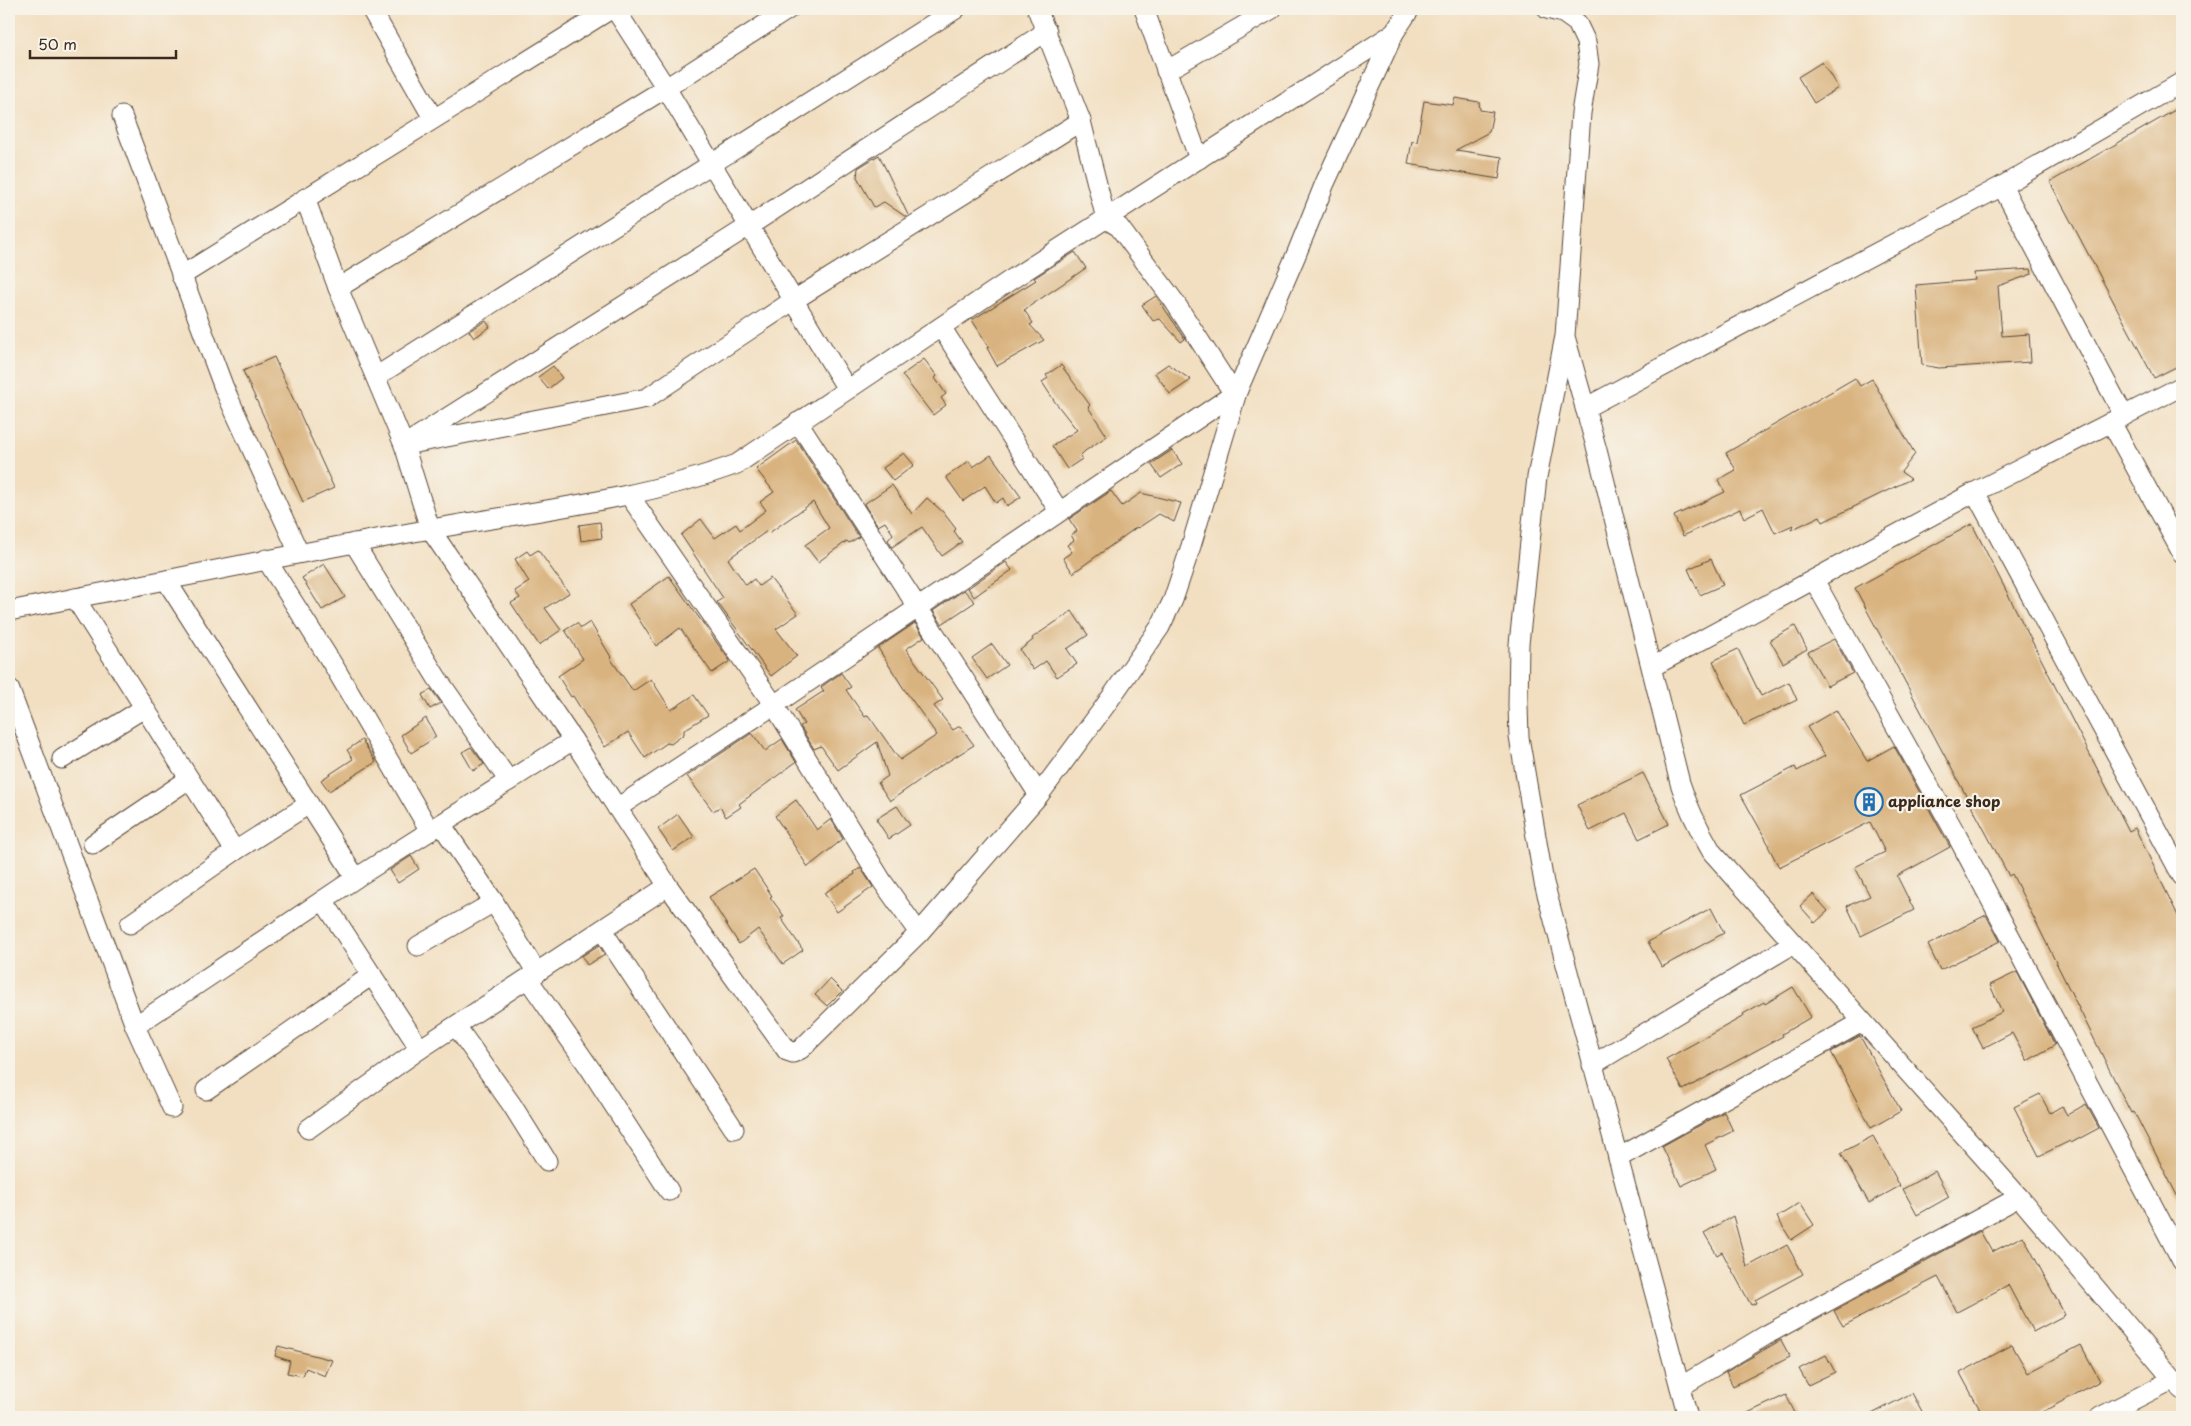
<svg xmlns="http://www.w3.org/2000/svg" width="2191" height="1426" viewBox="0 0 2191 1426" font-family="'Playpen Sans',sans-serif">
<rect width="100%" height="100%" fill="#f7f3e8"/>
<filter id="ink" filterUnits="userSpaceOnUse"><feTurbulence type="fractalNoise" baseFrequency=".02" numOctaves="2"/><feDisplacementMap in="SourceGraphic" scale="10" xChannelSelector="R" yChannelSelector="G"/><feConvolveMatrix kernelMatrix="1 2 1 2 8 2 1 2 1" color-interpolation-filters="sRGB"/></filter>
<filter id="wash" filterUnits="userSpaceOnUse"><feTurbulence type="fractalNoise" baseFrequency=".0096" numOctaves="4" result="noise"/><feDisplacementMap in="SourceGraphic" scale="20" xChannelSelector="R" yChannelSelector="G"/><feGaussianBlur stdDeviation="1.12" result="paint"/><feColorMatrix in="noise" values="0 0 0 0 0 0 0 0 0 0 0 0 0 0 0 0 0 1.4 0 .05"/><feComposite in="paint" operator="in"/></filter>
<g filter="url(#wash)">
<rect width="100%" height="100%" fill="#f2dfc1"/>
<g id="blocks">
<g fill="#d9b37f">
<polygon points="1822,62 1838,88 1814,103 1798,77"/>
<polygon points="1455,98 1479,102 1480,110 1493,112 1489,132 1456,150 1502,157 1499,179 1408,164 1412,141 1417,142 1424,101 1453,105"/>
<polygon points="2182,106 2182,364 2154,378 2050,182"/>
<polygon points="879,155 908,215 906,217 884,202 874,207 857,177 858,168"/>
<polygon points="1075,252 1086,268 1024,310 1033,323 1030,325 1044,340 997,366 987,348 989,347 972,320 1036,280 1034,278"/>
<polygon points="2031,269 2032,274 1998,286 2002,336 2029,334 2031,362 1939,368 1922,365 1916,285 1975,280 1974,273"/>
<polygon points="1156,296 1185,339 1181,342 1160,319 1153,321 1142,305"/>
<polygon points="486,321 490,327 474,338 469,331"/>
<polygon points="274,357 334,488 303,502 243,371"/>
<polygon points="924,359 937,376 935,378 946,394 941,398 946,405 933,415 902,375"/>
<polygon points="1168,364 1191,380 1170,394 1155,373"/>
<polygon points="1061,365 1090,405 1088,407 1107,436 1085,451 1080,456 1082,459 1067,469 1052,446 1077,430 1055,402 1042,382 1048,378 1046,375"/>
<polygon points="553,366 562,378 548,389 538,377"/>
<polygon points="1855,378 1860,386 1872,379 1915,454 1901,472 1911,479 1823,522 1820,516 1791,530 1793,525 1775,533 1763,508 1744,518 1740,509 1683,536 1674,516 1725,492 1718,480 1736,470 1726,453"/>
<polygon points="796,440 859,537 849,543 847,541 818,562 805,545 829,528 813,502 769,533 767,531 728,559 746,585 754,579 759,586 770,578 798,614 776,629 797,656 771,676 717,602 723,598 681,535 701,519 715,538 736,524 740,530 766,510 760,502 774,492 756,469"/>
<polygon points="1172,450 1182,464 1161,478 1151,464"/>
<polygon points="904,453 914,465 893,481 883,468"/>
<polygon points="991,455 1021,497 1007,506 1003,498 996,503 985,486 963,501 946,477 969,461 973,467"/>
<polygon points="892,485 912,514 927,498 943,512 956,529 954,531 962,542 942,556 922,527 892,547 888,540 893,534 885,522 878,526 864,504"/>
<polygon points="1111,491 1122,506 1141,493 1181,503 1174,522 1159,514 1138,528 1137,527 1073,573 1063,558 1072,552 1067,545 1074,540 1071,535 1077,531 1069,519"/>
<polygon points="600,522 602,538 581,541 579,525"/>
<polygon points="1972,524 2129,831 2135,828 2182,924 2182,1205 2134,1112 2131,1113 2012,874 2009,876 1855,588"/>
<polygon points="538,550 569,593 545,608 561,630 539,645 511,603 520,598 515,591 529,582 515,559 527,551 530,555"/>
<polygon points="1711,559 1723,585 1700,595 1688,569"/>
<polygon points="1006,562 1012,570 974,597 968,588"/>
<polygon points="324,564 345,597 322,610 302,578"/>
<polygon points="669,576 730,661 712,673 680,628 656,646 629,604"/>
<polygon points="964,590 975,602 942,624 933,611"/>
<polygon points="1072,611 1088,635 1067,649 1077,664 1057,677 1046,661 1033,670 1020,650 1033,640 1032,638"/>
<polygon points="590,622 611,657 610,658 633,691 651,679 671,710 694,695 708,715 684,730 684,734 671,744 667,743 645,758 628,732 605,747 573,696 571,697 558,676 583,659 565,630 577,623 581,628"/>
<polygon points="915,623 924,637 906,649 943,700 934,706 953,730 960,726 974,745 934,770 890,801 878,783 888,776 877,742 838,770 821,746 814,749 800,726 804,724 795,710 824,691 821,687 841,673 851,687 846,690 865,717 868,715 900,760 937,735 904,689 878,648"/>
<polygon points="1795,626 1807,649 1783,663 1770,640"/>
<polygon points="1834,639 1853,673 1827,686 1808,652"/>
<polygon points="992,644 1007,665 987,679 972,658"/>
<polygon points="1738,649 1761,696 1789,682 1797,700 1744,725 1713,661"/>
<polygon points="431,689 441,703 430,709 422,695"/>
<polygon points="1836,710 1867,761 1894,746 1950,847 1897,876 1914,910 1861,936 1847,906 1870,896 1855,867 1885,852 1870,822 1779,867 1768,846 1769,845 1741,795 1795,767 1797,771 1825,756 1807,727"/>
<polygon points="426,718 436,737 411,753 401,735"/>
<polygon points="752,733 765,751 782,739 796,762 739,804 741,807 726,817 720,807 713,811 687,776"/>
<polygon points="362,740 376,762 329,791 321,780 353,759 347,750"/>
<polygon points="471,747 484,764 473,771 462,752"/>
<polygon points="1643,773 1669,824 1639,839 1626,813 1590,831 1577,805"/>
<polygon points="796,800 817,830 831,819 843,839 808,867 775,816"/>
<polygon points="897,806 910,825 889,839 876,819"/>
<polygon points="678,814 694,837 673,851 658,829"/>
<polygon points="411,856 419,869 398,883 390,870"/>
<polygon points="861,868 873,887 837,912 824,893 855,874 854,872"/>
<polygon points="754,869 772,896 770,897 784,916 781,918 803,950 783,964 758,929 739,944 709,897"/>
<polygon points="1813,894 1828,911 1815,923 1800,906"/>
<polygon points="1711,908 1724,933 1662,967 1648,942"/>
<polygon points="1986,915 2000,941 1940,970 1928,945"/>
<polygon points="599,945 605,955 587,965 582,956"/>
<polygon points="2017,972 2055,1045 2027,1061 2012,1033 1983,1048 1972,1027 2002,1012 1990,985"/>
<polygon points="830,979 842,991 827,1006 815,995"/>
<polygon points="1793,987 1811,1017 1782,1034 1783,1036 1683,1090 1666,1059 1744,1016 1743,1014 1764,1002 1765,1004"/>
<polygon points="1860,1036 1901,1111 1871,1128 1831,1052"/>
<polygon points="2040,1094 2050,1113 2062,1106 2067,1115 2086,1104 2099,1128 2071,1143 2070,1141 2039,1156 2014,1107"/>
<polygon points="1724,1112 1733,1131 1705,1145 1716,1169 1681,1186 1662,1146"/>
<polygon points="1873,1136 1900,1186 1869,1203 1841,1153"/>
<polygon points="1935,1171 1949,1197 1917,1215 1903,1189"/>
<polygon points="1800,1203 1814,1225 1791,1240 1777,1217"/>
<polygon points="1733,1216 1747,1267 1787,1245 1803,1274 1755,1300 1756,1303 1751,1305 1722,1252 1717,1255 1704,1233"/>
<polygon points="1980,1231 1992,1252 2023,1236 2065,1315 2033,1332 2008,1285 1957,1312 1938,1277 1843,1326 1834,1311"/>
<polygon points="1781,1340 1790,1357 1733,1386 1726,1372"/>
<polygon points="2012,1345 2028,1373 2081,1345 2100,1381 2033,1417 1984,1417 1960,1373"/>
<polygon points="278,1346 332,1360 325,1376 306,1368 303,1376 287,1373 290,1361 275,1356"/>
<polygon points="1826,1355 1835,1372 1808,1385 1799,1369"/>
<polygon points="1912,1393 1925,1417 1866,1417"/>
<polygon points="1786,1395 1797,1417 1739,1417"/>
</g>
</g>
</g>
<g filter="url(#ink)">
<use href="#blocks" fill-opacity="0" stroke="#564536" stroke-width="1"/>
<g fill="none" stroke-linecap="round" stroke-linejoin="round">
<defs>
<g id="street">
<polyline points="371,9 433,118"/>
<polyline points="615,9 666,88 847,389"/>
<polyline points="1037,9 1081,121 1106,219 1119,227 1174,301 1234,394"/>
<polyline points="1144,9 1199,159"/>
<polyline points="1547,9 1563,13 1577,23 1586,42 1589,64 1581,113 1565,336 1537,477 1519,644 1518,705 1519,737 1544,883 1688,1417"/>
<polyline points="1166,71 1272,9"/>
<polyline points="122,116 224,388 299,553"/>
<polyline points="2002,186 2124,416"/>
<polyline points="305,198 338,288 404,445 430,529 573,740 668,886 787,1051 793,1053 801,1049 919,933 1039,795 1105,706 1160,627 1173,600 1191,546 1237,392 1296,255 1325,183 1394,33 1410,9"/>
<polyline points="181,276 611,9"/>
<polyline points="338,288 666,88 789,9"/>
<polyline points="941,327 1059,511"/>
<path d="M1566,340L1597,450L1680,783C1688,808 1699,830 1712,852L2019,1197L2182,1390"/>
<polyline points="377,376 956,9"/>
<polyline points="1585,408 2002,186 2182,82"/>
<polyline points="798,422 1039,795"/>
<polyline points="2111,422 2182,553"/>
<polyline points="416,443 647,398 794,300 1081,121"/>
<polyline points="404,445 749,226 1047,31"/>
<polyline points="1975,492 2182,876"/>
<polyline points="629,495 774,705 882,881 919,933"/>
<polyline points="354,543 437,678 509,781"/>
<polyline points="266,559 335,668 430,831"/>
<polyline points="166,580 356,878"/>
<polyline points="1814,580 1956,834 2182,1261"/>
<polyline points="75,598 235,851 309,804"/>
<path d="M9,611C150,584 290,554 431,529C533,511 639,500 737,464L1009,281L1394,33"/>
<polyline points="1652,667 1975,492 2182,386"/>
<polyline points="9,688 135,1026 172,1108"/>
<polyline points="62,759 144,708"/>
<polyline points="617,808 774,705 1237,392"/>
<polyline points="441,824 494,902 537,973"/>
<polyline points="93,844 189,779"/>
<polyline points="323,900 420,1049"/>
<polyline points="130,924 235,851"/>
<polyline points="602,930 734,1129"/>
<polyline points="418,946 494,902"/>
<polyline points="528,979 591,1070 669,1191"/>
<polyline points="135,1026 356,878 573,740"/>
<polyline points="456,1026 512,1105 547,1161"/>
<polyline points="1592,1065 1793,944"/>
<polyline points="206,1090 372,975"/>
<polyline points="308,1129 420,1049 668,886"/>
<polyline points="1618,1158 1862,1022"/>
<polyline points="1680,1387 1768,1334 2019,1197"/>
<polyline points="2100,1417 2172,1380"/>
</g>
</defs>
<use href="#street" stroke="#564536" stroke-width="21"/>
<use href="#street" stroke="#fff" stroke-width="19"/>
</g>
</g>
<defs>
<symbol id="building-ring" viewBox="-11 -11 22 22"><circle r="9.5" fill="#f7f3e8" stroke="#1f6fb2" stroke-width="1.5"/><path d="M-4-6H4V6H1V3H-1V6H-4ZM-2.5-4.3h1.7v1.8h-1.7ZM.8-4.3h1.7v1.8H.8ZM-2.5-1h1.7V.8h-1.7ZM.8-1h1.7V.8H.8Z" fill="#1f6fb2"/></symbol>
</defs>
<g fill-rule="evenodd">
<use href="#building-ring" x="1853" y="786" width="32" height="32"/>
</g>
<g text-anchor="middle" stroke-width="4.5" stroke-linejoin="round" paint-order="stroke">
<g font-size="15" font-weight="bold" fill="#3b2a1e" stroke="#f7f3e8" text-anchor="start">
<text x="1888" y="807">appliance shop</text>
</g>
</g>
<rect width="2191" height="1426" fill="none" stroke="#f7f3e8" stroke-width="30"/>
<path d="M30 50v8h146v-8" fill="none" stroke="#3b2a1e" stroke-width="2.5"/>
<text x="38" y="50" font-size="15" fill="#3b2a1e" stroke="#f7f3e8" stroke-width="4" paint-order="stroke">50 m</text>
</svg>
